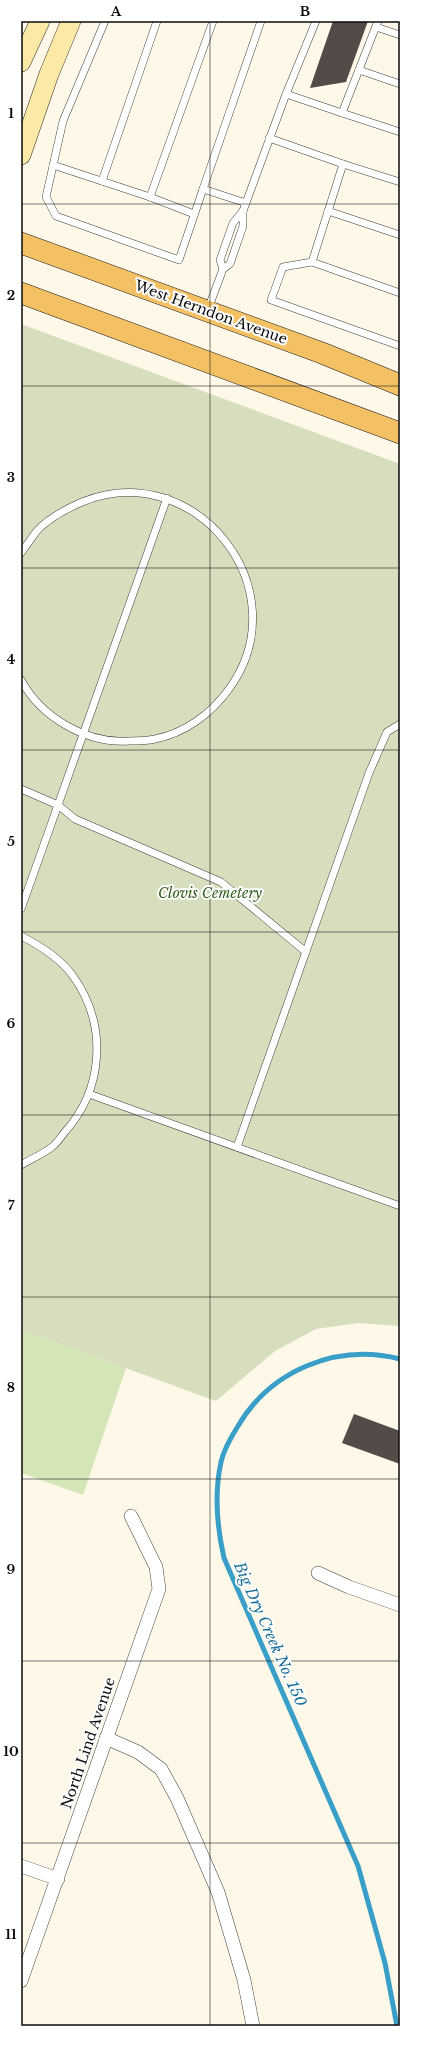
<svg xmlns="http://www.w3.org/2000/svg" width="421" height="2047" viewBox="0 0 421 2047" font-family="'Libre Baskerville',serif">
<rect width="100%" height="100%" fill="#fef8e9"/>
<polygon fill="#d4e6b5" points="21,1330 126,1368 83,1495 21,1473"/>
<polygon fill="#d7debd" points="21,324 400,464 400,1326 358,1323 316,1329 275,1351 216,1401 21,1330"/>
<g fill="none" stroke-linecap="round" stroke-linejoin="round">
<path stroke="#3a9fc8" stroke-width="5" d="M397,2026L385,1963L358,1866L224,1558C217,1527 214,1494 221,1462C224,1449 231,1437 238,1426C271,1370 337,1343 400,1359"/>
</g>
<g fill="#534b48">
<polygon points="333,21 368,21 346,82 310,88"/>
<polygon points="354,1414 400,1431 400,1464 342,1443"/>
</g>
<g fill="none" stroke-linecap="round" stroke-linejoin="round">
<defs>
<g id="lane">
<polyline points="105,21 63,121 46,197 56,216 179,260 203,189"/>
<polyline points="376,27 400,35"/>
<polyline points="359,70 400,84"/>
<polyline points="286,94 342,113 378,21"/>
<polyline points="342,113 400,132"/>
<polyline points="269,138 343,164 312,262"/>
<polyline points="343,164 400,182"/>
<polyline points="53,165 150,197 213,21"/>
<polyline points="102,181 157,21"/>
<polyline points="150,197 194,214"/>
<polyline points="246,203 203,189 261,21"/>
<polyline points="243,211 286,94 316,21"/>
<polyline points="328,211 400,235"/>
<polyline points="400,293 312,262 283,267 271,300 400,346"/>
<polyline points="208,309 223,269 230,264 243,226 243,211 233,223 220,260 223,269"/>
<path d="M21,553C26,546 31,539 36,532C48,518 66,509 82,502C196,456 301,590 229,689C211,714 185,733 155,739C147,741 137,741 129,741C86,744 41,717 21,680"/>
<polyline points="21,789 58,805 167,498"/>
<polyline points="21,909 58,805 75,819 221,882 306,952"/>
<path d="M21,936C41,946 60,958 73,976C108,1025 104,1089 64,1133C61,1137 57,1143 52,1147C43,1154 31,1159 21,1165"/>
<polyline points="89,1094 400,1206"/>
<polyline points="237,1147 369,773 387,732 400,724"/>
</g>
<g id="street">
<polyline points="318,1573 349,1587 400,1605"/>
<polyline points="106,1738 138,1752 161,1769 177,1798 218,1892 244,1980 253,2026"/>
<polyline points="21,1866 58,1879"/>
<polyline points="21,1981 159,1589 156,1567 131,1516"/>
</g>
<g id="secondary">
<polyline points="21,62 40,21"/>
<polyline points="21,155 49,74 71,21"/>
</g>
<g id="primary">
<polyline points="21,243 322,353 400,385"/>
<polyline points="21,293 400,433"/>
</g>
</defs>
<use href="#lane" stroke="#3e3e3e" stroke-width="8"/>
<use href="#street" stroke="#3e3e3e" stroke-width="14"/>
<use href="#secondary" stroke="#2d2d2d" stroke-width="20"/>
<use href="#primary" stroke="#1c1c1c" stroke-width="22"/>
<use href="#lane" stroke="#fff" stroke-width="7"/>
<use href="#street" stroke="#fff" stroke-width="13"/>
<use href="#secondary" stroke="#fce9a6" stroke-width="19"/>
<use href="#primary" stroke="#f4c064" stroke-width="21"/>
</g>
<path fill="none" stroke="#0b0b0b" stroke-width="1" stroke-opacity="0.55" d="M210,21V2026M21,204H400M21,386H400M21,568H400M21,750H400M21,932H400M21,1115H400M21,1297H400M21,1479H400M21,1661H400M21,1843H400"/>
<g text-anchor="middle" stroke-width="4" stroke-linejoin="round" paint-order="stroke">
<g font-size="14" fill="#0b0b0b" stroke="#fff">
<text transform="translate(211 312) rotate(20)" y="5">West Herndon Avenue</text>
<text transform="translate(88 1743) rotate(-71)" y="5">North Lind Avenue</text>
</g>
<g font-size="14" font-style="italic" fill="#335f1e" stroke="#fff">
<text x="210" y="898">Clovis Cemetery</text>
</g>
<g font-size="15" font-style="italic" fill="#1a6f97" stroke="#fff">
<text transform="translate(270 1634) rotate(66)" y="5">Big Dry Creek No. 150</text>
</g>
</g>
<rect width="421" height="2047" fill="none" stroke="#ffffff" stroke-width="44"/>
<rect x="22" y="22" width="377" height="2003" fill="none" stroke="#0b0b0b" stroke-width="1.5"/>
<g font-size="13" text-anchor="middle" font-weight="bold" fill="#0b0b0b">
<text x="116" y="16">A</text>
<text x="305" y="16">B</text>
<text x="11" y="118">1</text>
<text x="11" y="300">2</text>
<text x="11" y="482">3</text>
<text x="11" y="664">4</text>
<text x="11" y="846">5</text>
<text x="11" y="1028">6</text>
<text x="11" y="1210">7</text>
<text x="11" y="1392">8</text>
<text x="11" y="1574">9</text>
<text x="11" y="1756">10</text>
<text x="11" y="1939">11</text>
</g>
</svg>
